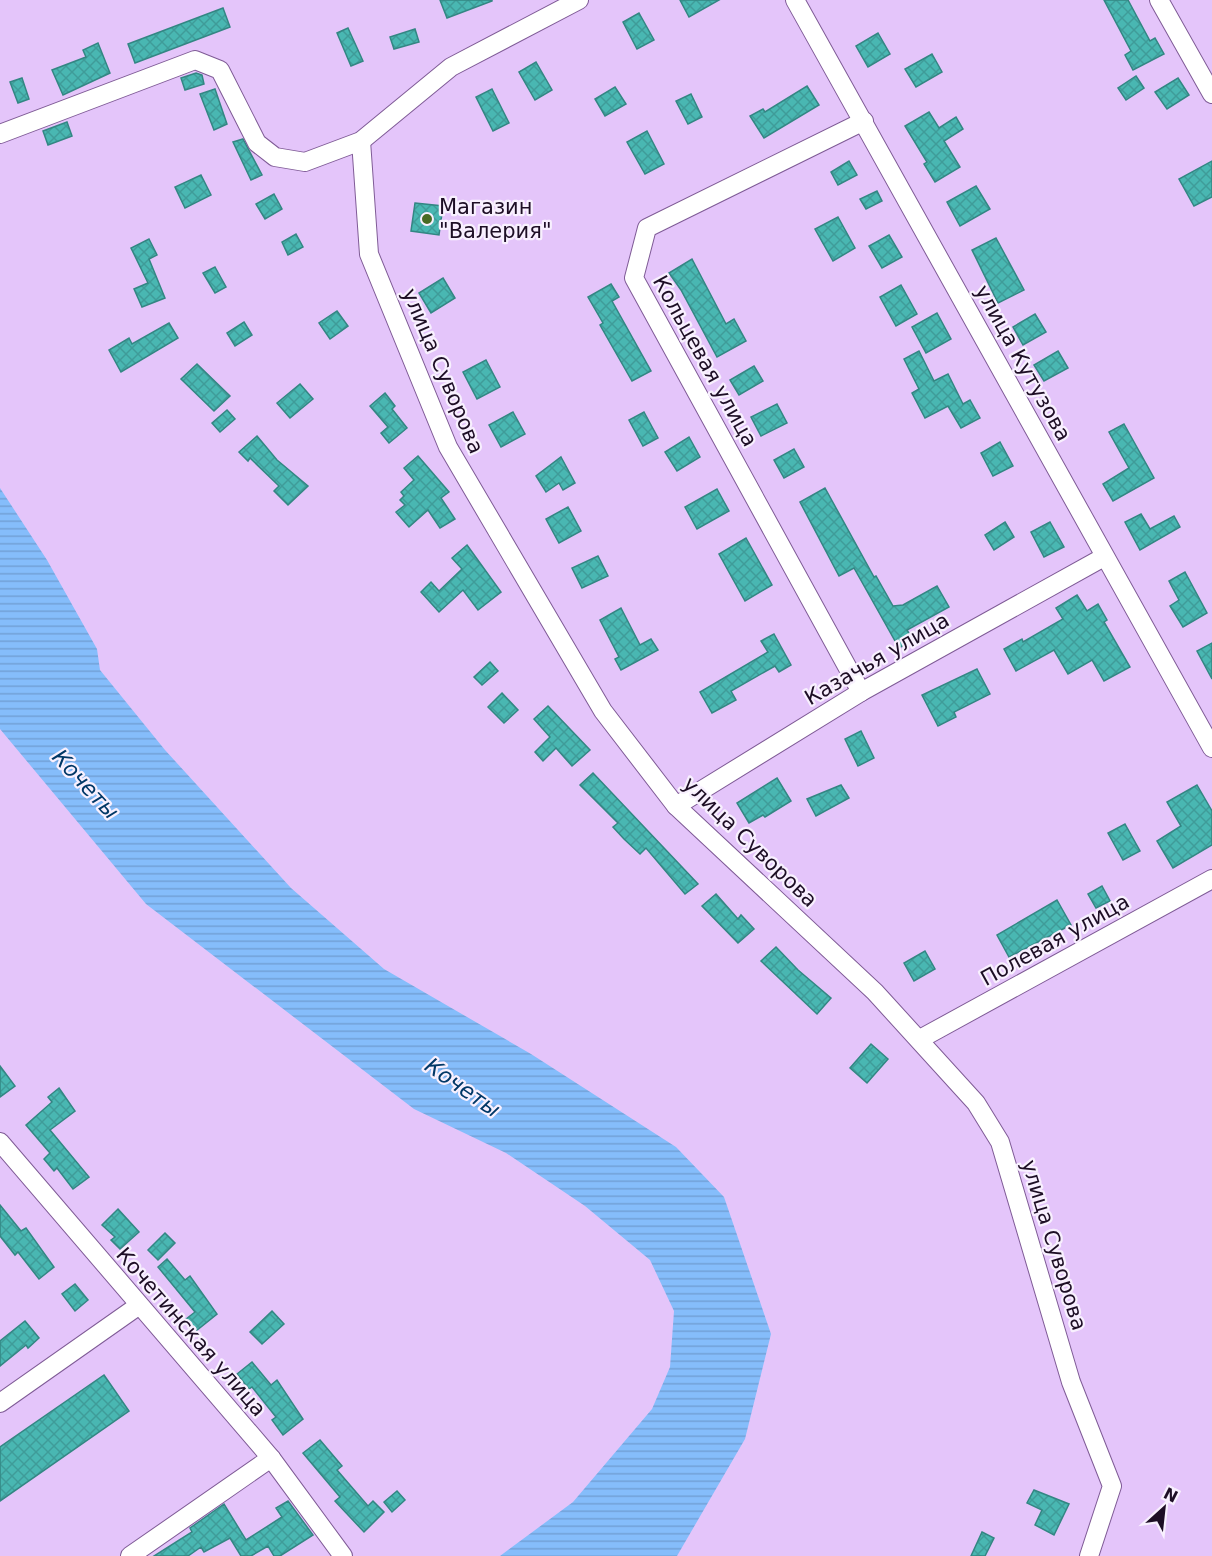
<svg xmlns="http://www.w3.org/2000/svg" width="1212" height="1556" viewBox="0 0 1212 1556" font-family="'DejaVu Sans',sans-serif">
<defs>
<pattern id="water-rules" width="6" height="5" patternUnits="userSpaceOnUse" patternTransform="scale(1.5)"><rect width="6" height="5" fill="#85bdfb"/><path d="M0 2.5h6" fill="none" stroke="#72a1d7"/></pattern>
<pattern id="building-cross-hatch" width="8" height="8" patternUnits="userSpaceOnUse" patternTransform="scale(1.5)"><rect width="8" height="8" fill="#49b7b2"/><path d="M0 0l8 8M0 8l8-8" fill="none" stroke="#3f9c99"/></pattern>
</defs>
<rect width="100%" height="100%" fill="#e4c5fa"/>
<polygon fill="url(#water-rules)" points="0,488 47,560 97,649 100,670 165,750 291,888 384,969 531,1054 676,1147 724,1197 771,1334 745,1439 677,1556 500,1556 573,1502 652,1409 670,1367 674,1311 650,1260 585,1206 506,1153 414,1109 146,904 0,729"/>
<g fill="url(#building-cross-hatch)" stroke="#338683" stroke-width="1.5">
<polygon points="440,0 492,0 492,1 447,18"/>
<polygon points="680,0 719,0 689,17"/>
<polygon points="1104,0 1128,0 1150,41 1155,38 1164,54 1133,70 1125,55 1131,51"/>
<polygon points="223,8 230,27 135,63 128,44"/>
<polygon points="639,13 654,40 637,49 623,22"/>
<polygon points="348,28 363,61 351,66 337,33"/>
<polygon points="415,29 419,42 394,49 390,37"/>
<polygon points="878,33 890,54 868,67 856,46"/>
<polygon points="98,43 110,73 63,95 52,70 86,57 83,50"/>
<polygon points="932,54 942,72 916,87 905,69"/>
<polygon points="536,62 552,90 535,100 519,72"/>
<polygon points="196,73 202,75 204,84 185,90 181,78"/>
<polygon points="1136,76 1144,88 1126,100 1118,88"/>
<polygon points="22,78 29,99 18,103 10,82"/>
<polygon points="1178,78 1189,95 1167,109 1155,92"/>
<polygon points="807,86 819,105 764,138 750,116 763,109 765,112"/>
<polygon points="615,87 626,104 605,116 595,99"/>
<polygon points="215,89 227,124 214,130 200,94"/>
<polygon points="492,89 509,123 493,131 476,97"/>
<polygon points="691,94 702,117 688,124 676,101"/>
<polygon points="929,112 939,128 956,117 963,129 944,141 960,167 935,182 924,164 927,162 905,126"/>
<polygon points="67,122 72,136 48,145 43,131"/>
<polygon points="647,131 664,164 645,174 627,142"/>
<polygon points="243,139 262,175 251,180 233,142"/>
<polygon points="849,161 857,175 838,185 831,172"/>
<polygon points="1212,161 1212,197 1194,206 1179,179"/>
<polygon points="201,175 211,195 185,208 175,187"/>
<polygon points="976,186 990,209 960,226 947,202"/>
<polygon points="877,191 882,201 866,209 860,199"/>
<polygon points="274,194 282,209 265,219 256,204"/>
<polygon points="415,203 443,206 439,235 411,231"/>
<polygon points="838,217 855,248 833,261 815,229"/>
<polygon points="296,234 303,247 288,255 282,242"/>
<polygon points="889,235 902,257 882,268 869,246"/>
<polygon points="996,238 1024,290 998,303 972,250"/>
<polygon points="149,239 157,255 149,259 165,298 142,307 134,289 148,283 131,248"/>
<polygon points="692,259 726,324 734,319 746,341 717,357 681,290 669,273"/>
<polygon points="215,267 226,287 215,293 203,273"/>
<polygon points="443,278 455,298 431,313 419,293"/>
<polygon points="611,284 619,297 612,301 651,371 632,381 600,325 603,323 588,297"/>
<polygon points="901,285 917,314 896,326 880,297"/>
<polygon points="337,311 348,326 330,339 319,323"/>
<polygon points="937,313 951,339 926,353 912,327"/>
<polygon points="1035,314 1046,332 1023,345 1013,327"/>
<polygon points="244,322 252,335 235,346 227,333"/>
<polygon points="169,323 178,338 121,372 109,350 129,338 132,344"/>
<polygon points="919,351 934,381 948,374 963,404 970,400 980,418 961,428 948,406 925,418 912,393 919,389 904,359"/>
<polygon points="1058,351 1068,368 1044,381 1034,365"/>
<polygon points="486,360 500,387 477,399 463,372"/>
<polygon points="197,364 230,396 214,411 181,379"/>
<polygon points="754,366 763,381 739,395 730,380"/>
<polygon points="300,384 313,399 290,418 277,403"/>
<polygon points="385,393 395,406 392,409 407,428 389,443 381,433 388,427 370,406"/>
<polygon points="777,404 787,423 761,436 751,417"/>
<polygon points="227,410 235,419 220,432 212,423"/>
<polygon points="513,412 525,434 501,447 489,425"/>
<polygon points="644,412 658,438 643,446 629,420"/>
<polygon points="1124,424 1154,478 1113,501 1103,484 1129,468 1109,432"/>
<polygon points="257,436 277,460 308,486 288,505 274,491 279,486 250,458 248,461 239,452"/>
<polygon points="689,437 700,457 677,471 665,452"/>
<polygon points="1000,442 1013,466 993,476 981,453"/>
<polygon points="794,449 804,467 784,478 774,460"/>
<polygon points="418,456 449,492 441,498 455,519 440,528 428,510 409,527 396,512 405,505 400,500 404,496 401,492 414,480 404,468"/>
<polygon points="561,457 575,483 563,490 559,483 546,492 536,476"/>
<polygon points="825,488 874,577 876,576 893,606 903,605 937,586 949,607 907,630 913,640 899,648 854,568 839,576 800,502"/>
<polygon points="717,489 729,511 697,529 685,507"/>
<polygon points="568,507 581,531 559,543 546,519"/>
<polygon points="1141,514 1150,529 1174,516 1180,527 1140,550 1125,522"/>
<polygon points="1005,522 1014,537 994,550 985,535"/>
<polygon points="1050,522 1064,547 1044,557 1031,532"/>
<polygon points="746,538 772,585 745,601 719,554"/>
<polygon points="467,545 501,592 478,610 463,590 439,612 421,592 431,582 439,591 462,569 452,558"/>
<polygon points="598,556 608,576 582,588 572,568"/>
<polygon points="1185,572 1207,613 1183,627 1170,606 1179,600 1169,581"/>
<polygon points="1077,595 1087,611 1098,604 1107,620 1104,622 1130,667 1104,681 1092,660 1068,674 1054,650 1016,671 1004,649 1022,639 1023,642 1063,619 1056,608"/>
<polygon points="621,608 640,645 651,639 658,650 621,670 615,659 619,657 600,620"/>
<polygon points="774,634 791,665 779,672 775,666 731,691 736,700 712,713 700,692 768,652 761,641"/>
<polygon points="1212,643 1212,679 1197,651"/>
<polygon points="490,662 498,671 482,685 474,677"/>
<polygon points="977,669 990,694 954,712 956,717 938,726 922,695"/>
<polygon points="502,693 518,710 504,723 488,707"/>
<polygon points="548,706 590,750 572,766 556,748 543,761 535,752 550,737 534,719"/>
<polygon points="861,731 874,758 858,766 845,739"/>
<polygon points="593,773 698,884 685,894 646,848 640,854 624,839 613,827 618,823 580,785"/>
<polygon points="777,778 791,801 765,817 763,815 749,823 737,803"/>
<polygon points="841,785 849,798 816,816 807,799"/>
<polygon points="1197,785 1212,811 1212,845 1173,868 1157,841 1181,826 1167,802"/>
<polygon points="1125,824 1140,851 1123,860 1108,833"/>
<polygon points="1102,886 1110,901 1096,908 1088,894"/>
<polygon points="716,894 738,919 741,915 754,929 738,943 702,906"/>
<polygon points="1057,900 1071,925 1009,957 997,935"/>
<polygon points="776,947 798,970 831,998 817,1014 761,961"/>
<polygon points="925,951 935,969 914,981 904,963"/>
<polygon points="871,1044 888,1059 867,1083 850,1068"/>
<polygon points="0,1066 15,1086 0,1097"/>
<polygon points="59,1088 75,1111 50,1130 89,1177 73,1189 57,1168 54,1171 44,1159 50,1153 26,1125 52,1102 48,1097"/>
<polygon points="0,1205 21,1231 26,1228 54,1267 39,1279 18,1252 15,1255 0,1236"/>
<polygon points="118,1209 139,1232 120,1249 111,1240 115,1237 102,1225"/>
<polygon points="165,1233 175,1243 158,1260 148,1250"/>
<polygon points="167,1259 185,1280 190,1276 217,1314 196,1331 186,1319 195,1312 158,1267"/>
<polygon points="75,1284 88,1300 75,1311 62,1294"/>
<polygon points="272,1311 284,1324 262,1344 250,1332"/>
<polygon points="25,1321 39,1338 28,1348 26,1345 0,1366 0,1341"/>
<polygon points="252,1362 271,1385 277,1380 303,1419 283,1435 272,1420 276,1417 252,1387 249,1389 237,1374"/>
<polygon points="104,1375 129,1411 0,1501 0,1447"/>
<polygon points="320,1440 342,1466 337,1470 368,1506 373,1501 384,1512 364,1532 335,1501 340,1497 303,1453"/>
<polygon points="1034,1490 1069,1504 1054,1535 1035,1525 1042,1510 1027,1503"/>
<polygon points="397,1491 405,1500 392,1512 384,1502"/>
<polygon points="288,1501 313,1535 280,1556 274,1556 268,1546 251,1556 241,1556 230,1538 204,1552 201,1547 188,1556 154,1556 192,1532 190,1528 224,1504 246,1540 282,1517 276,1508"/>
<polygon points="982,1532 994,1538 985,1556 971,1556"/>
</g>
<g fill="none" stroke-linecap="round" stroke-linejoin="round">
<defs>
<g id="minor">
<polyline points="795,0 1212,748"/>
<polyline points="1159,0 1212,94"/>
<polyline points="0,134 195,60 220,70 257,143 275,157 305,162 361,141 451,67 579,0"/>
<polyline points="361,141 369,254 448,447 603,711 676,806 875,992 976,1103 1000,1142 1071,1382 1112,1486 1089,1556"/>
<polyline points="861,692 634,278 647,228 864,121"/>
<polyline points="676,806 861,692 1104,557"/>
<polyline points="920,1039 1212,879"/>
<polyline points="0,1142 271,1458 343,1556"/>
<polyline points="0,1403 138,1306"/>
<polyline points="130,1556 271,1458"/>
</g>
</defs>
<use href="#minor" stroke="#7f5b96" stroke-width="20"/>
<use href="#minor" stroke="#fff" stroke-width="18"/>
</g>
<circle fill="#486b23" stroke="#f8f0fe" stroke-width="2" cx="427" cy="219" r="6"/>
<g text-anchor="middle" stroke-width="4.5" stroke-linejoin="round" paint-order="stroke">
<g font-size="21" fill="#1d0e25" stroke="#f8f0fe" text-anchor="start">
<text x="439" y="214">Магазин<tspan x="439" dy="24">"Валерия"</tspan></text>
</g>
<g font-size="21" fill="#1d0e25" stroke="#f8f0fe">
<text transform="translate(705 361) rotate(61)" y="7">Кольцевая улица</text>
<text transform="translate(1023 363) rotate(61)" y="7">улица Кутузова</text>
<text transform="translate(443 371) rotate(67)" y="7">улица Суворова</text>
<text transform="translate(877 659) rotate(-30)" y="7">Казачья улица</text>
<text transform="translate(750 842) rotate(44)" y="7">улица Суворова</text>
<text transform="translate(1055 940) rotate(-29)" y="7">Полевая улица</text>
<text transform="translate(1054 1245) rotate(73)" y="7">улица Суворова</text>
<text transform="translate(191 1332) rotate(49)" y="7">Кочетинская улица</text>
</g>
<g font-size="22" font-style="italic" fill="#013867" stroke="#f8f0fe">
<text transform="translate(86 784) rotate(47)" y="8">Кочеты</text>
<text transform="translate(463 1087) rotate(35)" y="8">Кочеты</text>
</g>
</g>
<g transform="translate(1164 1508) rotate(27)" stroke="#f8f0fe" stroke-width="4.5" paint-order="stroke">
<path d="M0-4.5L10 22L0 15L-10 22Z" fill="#1d0e25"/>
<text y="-9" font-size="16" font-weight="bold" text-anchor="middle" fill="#1d0e25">N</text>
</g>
</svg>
